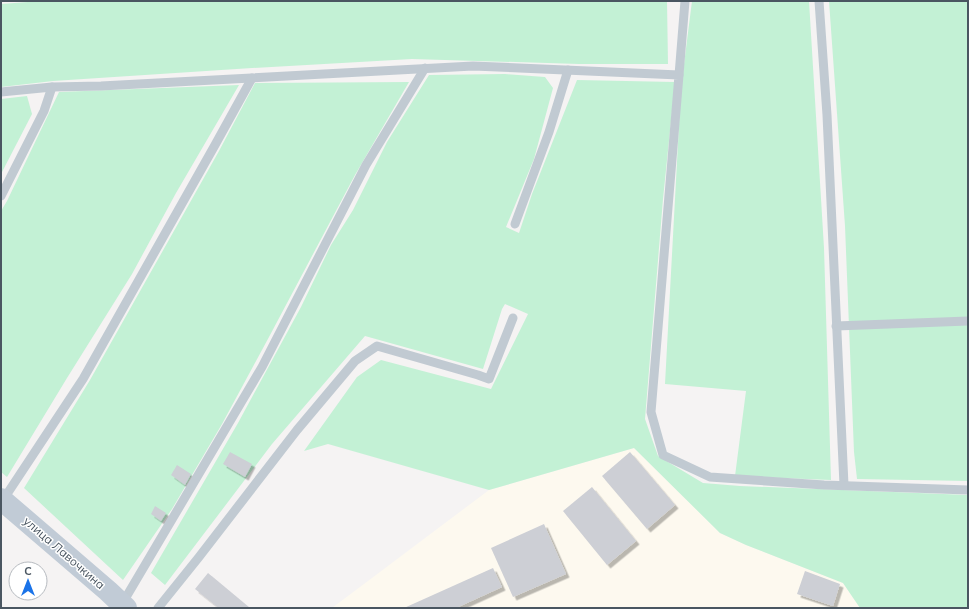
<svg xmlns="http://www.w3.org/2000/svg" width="969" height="609" viewBox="0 0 969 609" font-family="Mulish,sans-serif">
<defs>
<filter id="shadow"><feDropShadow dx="3.5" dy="3.5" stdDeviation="0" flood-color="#0004"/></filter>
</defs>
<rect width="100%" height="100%" fill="#f5f3f3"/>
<polygon fill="#fdf9ef" points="634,448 720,533 746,545 843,583 860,608 332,608 489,490"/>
<g fill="#c3f1d5">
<polygon points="41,1 667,1 668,64 579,64 412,59 252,68 53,81 1,87 1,4"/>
<polygon points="692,1 809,1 824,248 831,480 735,476 746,391 665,384 681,88"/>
<polygon points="829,1 968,1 968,481 857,479 854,452 845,226"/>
<polygon points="505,74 545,77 553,88 534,159 506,227 519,233 532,194 577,80 675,82 663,199 645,419 658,456 703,483 740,486 968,495 968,608 860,608 843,583 746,545 720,533 634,448 489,490 328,444 304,451 357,377 381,360 491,389 528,314 505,304 502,309 483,369 365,336 272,444 165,585 151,573 238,423 301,307 331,245 353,210 387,142 429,75"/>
<polygon points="409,82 355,175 269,337 222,424 172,509 123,580 24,488 90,380 219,151 255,83"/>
<polygon points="239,85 176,193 132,274 67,378 7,477 1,472 1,211 7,201 59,92"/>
<polygon points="27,96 32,114 1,174 1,99"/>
</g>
<g fill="#cdcfd5" filter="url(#shadow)">
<polygon points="230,452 252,464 245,477 223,464"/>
<polygon points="630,452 675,505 647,529 602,476"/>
<polygon points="177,465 191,474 185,485 171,475"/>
<polygon points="592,487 636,541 607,565 563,511"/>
<polygon points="155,506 166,513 161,521 151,514"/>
<polygon points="544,524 566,574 513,597 491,548"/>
<polygon points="493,568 502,587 456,608 404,608"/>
<polygon points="805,571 840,584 833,606 797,594"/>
<polygon points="208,573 250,608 219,608 195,589"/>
</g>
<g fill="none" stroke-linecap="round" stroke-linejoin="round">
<g stroke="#c1cad2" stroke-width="9">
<polyline points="819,1 827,115 844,485"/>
<polyline points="679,75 685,1"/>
<polyline points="1,92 52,87 101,86 473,66 679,75 651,412 663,455 710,477 824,485 968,490"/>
<polyline points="1,196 44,111 52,87"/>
<polyline points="515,224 549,132 568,70"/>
<polyline points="836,326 968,321"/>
<polyline points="3,500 83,379 215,145 252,78"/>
<polyline points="122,604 262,367 366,165 425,68"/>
<polyline points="158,608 199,557 297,430 355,361 377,346 478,375 489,379 513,318"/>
</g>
<polyline stroke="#c1cbd6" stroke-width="22" points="1,499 108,591 126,608"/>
</g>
<g text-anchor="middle" stroke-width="3" stroke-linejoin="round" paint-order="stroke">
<g font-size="12" fill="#4a5661" stroke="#fff">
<text transform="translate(64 553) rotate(41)" y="4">улица Лавочкина</text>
</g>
</g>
<rect width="969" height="609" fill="none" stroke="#4a5661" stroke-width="4"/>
<g transform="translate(28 581)"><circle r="19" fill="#ffffff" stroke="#b7bbc0"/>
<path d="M0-3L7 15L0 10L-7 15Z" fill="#1a73e8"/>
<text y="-6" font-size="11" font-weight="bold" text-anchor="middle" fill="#4a5661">С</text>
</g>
</svg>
